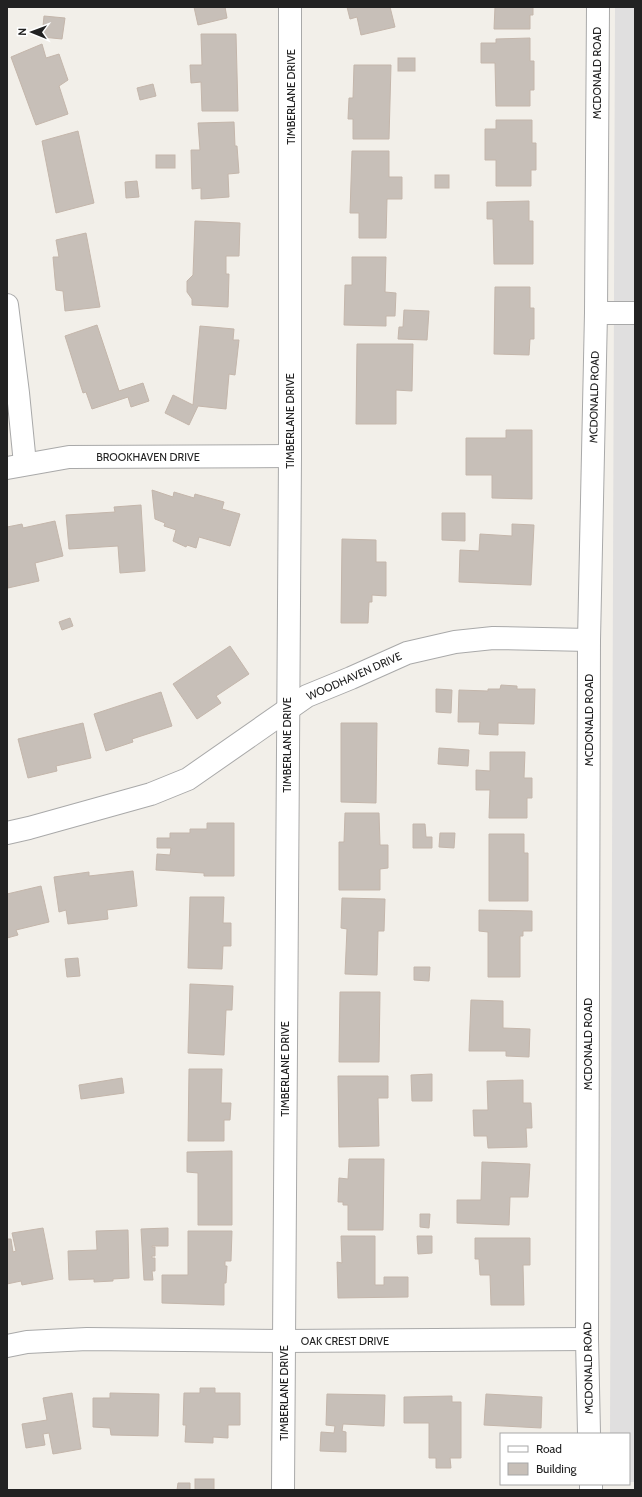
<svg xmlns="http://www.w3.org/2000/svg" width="642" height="1497" viewBox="0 0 642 1497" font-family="Cabin,sans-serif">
<rect width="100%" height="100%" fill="#f2efe9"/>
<polygon fill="#e0dfdf" points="615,7 635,7 635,1482 629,1482 629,1434 610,1434"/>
<g fill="#c7bfb8" stroke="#c4b6ab">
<polygon points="194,7 225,7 227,18 198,25"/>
<polygon points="347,7 390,7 395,27 361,35 357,17 350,19"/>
<polygon points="495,7 533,7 533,15 530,15 530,29 494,29"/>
<polygon points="44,16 65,18 62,39 42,37"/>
<polygon points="201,34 236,34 238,111 202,111 201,82 191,83 190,65 202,65"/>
<polygon points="530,38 530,61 534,61 534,90 530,90 530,106 496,106 495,63 481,63 481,43 496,43 496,39"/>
<polygon points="42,44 46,58 59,54 68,80 59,86 68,114 36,125 11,57"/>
<rect x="398" y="58" width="17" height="13"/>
<polygon points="354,65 391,65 389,139 353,139 353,119 348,119 349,98 353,98"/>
<polygon points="153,84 156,96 140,100 137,88"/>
<polygon points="496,120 532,120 532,143 536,143 536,170 531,170 531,186 496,186 496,160 485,160 485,129 496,129"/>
<polygon points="234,122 235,146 237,146 239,173 228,174 229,197 201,199 201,188 192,189 191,150 200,150 198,123"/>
<polygon points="78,131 94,203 56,213 42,141"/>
<polygon points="352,151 389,151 389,177 402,177 402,199 387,199 386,238 359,238 359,213 350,213"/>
<rect x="156" y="155" width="19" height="13"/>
<rect x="435" y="175" width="14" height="13"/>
<polygon points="137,181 139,197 126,198 125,182"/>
<polygon points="529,201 529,221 533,221 533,264 494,264 493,219 487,219 487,202"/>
<polygon points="195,221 240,223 239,256 226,256 226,274 229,274 228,307 192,305 192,299 187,292 187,281 193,275"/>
<polygon points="86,233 100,307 65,311 63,291 56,290 53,257 59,257 56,240"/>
<polygon points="352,257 386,257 385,292 396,293 395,316 386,316 386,326 344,325 345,285 352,285"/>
<polygon points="495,287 530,287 530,308 534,308 534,339 530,339 529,355 494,354"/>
<polygon points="404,310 429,311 427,340 398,339 399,327 403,327"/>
<polygon points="97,325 119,391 143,383 149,401 131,407 128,397 92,409 86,392 83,393 65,336"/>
<polygon points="200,326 234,329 233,340 239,340 235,375 229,374 226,409 198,406 189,425 165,413 173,395 193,405"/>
<polygon points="357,344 413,344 412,391 396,390 396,424 356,424"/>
<polygon points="506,430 532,430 532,499 492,498 492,475 466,475 466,438 506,438"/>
<polygon points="152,490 173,497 174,492 194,498 195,494 224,502 222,509 240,514 230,546 199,537 196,548 187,545 186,547 173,541 176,530 164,526 165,523 155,519"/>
<polygon points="141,505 145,571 120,573 118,546 69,549 66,515 115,512 114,507"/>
<polygon points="442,513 465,513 465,541 442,540"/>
<polygon points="55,521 63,556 35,563 39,581 8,588 7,527 22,524 23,528"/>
<polygon points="512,524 534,525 531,585 459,582 460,550 479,551 480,534 512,536"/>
<polygon points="342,539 376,540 376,562 386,562 386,596 372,595 372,602 369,602 368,623 341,623"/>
<polygon points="70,618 73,626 62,630 59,622"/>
<polygon points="230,646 249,674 216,696 221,703 197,719 173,684"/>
<polygon points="501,685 517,686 517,689 535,689 534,724 498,723 498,735 479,734 480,722 458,722 459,690 488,691 488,689 500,689"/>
<polygon points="436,689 452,690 451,713 436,712"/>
<polygon points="161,692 172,726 132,739 133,742 106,751 94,714"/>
<polygon points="83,723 91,758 56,766 57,771 28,778 18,739"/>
<polygon points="341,723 377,723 376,803 341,802"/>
<polygon points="439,748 469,750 468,766 438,764"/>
<polygon points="490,752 525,752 524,778 532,778 532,798 527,798 527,818 489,818 490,790 476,790 476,770 490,771"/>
<polygon points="345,813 379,813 380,845 388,845 388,868 380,869 380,890 339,890 339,842 344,842"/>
<polygon points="207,823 234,823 234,876 204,876 204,873 156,870 157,854 170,855 171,848 157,848 157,838 170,838 170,833 190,833 190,829 207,829"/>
<polygon points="413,824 425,824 426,837 432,837 432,848 413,848"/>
<polygon points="440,833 455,833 454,848 439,847"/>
<polygon points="489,834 524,834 524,853 528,853 528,901 489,901"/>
<polygon points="133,871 137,906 107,910 108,919 68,924 66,910 59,912 54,877 89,872 89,876"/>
<polygon points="41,886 49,922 16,930 18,935 7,938 7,894"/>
<polygon points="190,897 224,897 223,923 231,923 231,946 223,946 222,969 188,968"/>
<polygon points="342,898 385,899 384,931 378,931 377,975 345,974 347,929 341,928"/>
<polygon points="479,910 532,911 532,931 523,931 523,936 520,936 520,977 488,977 488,932 479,931"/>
<polygon points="78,958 80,976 67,977 65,959"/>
<polygon points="414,967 430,967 429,981 414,980"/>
<polygon points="190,984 233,986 232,1010 226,1010 224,1055 188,1053"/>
<polygon points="340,992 380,992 379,1062 339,1062"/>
<polygon points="471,1000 503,1001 503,1028 530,1029 529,1057 506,1056 506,1051 469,1051"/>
<polygon points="189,1069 222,1069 221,1103 231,1103 230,1120 224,1120 224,1141 188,1141"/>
<polygon points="432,1074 432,1101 412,1101 411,1075"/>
<polygon points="338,1076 388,1076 388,1098 378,1098 379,1146 339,1147"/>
<polygon points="122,1078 124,1093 81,1099 79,1085"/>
<polygon points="523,1080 523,1103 531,1103 532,1128 526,1128 527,1147 488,1148 487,1136 474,1136 473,1110 488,1110 487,1081"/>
<polygon points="232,1151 232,1225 198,1225 198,1173 187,1172 187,1152"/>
<polygon points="349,1159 384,1159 383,1230 348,1230 348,1205 343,1205 343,1202 338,1202 339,1178 348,1179"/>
<polygon points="482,1162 530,1164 528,1197 510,1197 509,1225 457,1223 457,1200 481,1200"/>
<polygon points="420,1214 430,1214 429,1228 420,1227"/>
<polygon points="43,1228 53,1279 22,1285 21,1281 7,1284 7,1239 11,1239 13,1252 16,1251 12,1233"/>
<polygon points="168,1228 168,1246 152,1246 152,1247 155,1247 155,1256 152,1256 152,1258 155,1258 155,1271 152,1271 153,1280 144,1280 141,1229"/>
<polygon points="128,1230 129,1278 113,1279 113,1281 94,1282 94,1279 69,1280 68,1251 97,1250 96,1231"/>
<polygon points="188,1231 232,1231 231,1261 225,1261 225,1266 227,1266 226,1283 224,1283 224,1305 162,1303 162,1275 188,1275"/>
<polygon points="341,1236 375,1236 375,1285 384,1285 384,1277 408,1277 408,1297 338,1298 337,1262 342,1263"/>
<polygon points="417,1236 432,1236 432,1253 418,1254"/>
<polygon points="475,1238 530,1238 530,1265 523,1265 524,1305 491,1305 490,1275 480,1275 479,1259 475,1259"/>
<polygon points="200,1388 215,1388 215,1393 240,1393 240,1425 228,1425 228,1438 213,1437 213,1443 185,1442 186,1425 183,1425 184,1393 200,1393"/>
<polygon points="72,1393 81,1449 53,1454 49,1433 43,1434 45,1445 26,1448 22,1424 47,1420 43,1398"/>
<polygon points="110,1393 159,1394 158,1436 111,1435 110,1428 93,1427 93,1398 110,1398"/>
<polygon points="327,1394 385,1395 384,1426 343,1424 342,1431 346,1432 346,1452 320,1451 321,1432 334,1433 335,1426 326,1425"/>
<polygon points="486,1394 542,1397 541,1428 484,1425"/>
<polygon points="452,1396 452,1402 461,1402 461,1458 450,1458 451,1468 436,1468 436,1458 429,1458 429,1423 404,1423 404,1397"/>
<rect x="195" y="1479" width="19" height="11"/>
<polygon points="178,1483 190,1483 190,1490 177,1490"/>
</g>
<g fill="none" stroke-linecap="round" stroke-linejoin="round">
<defs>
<g id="minor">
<polyline points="7,305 18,393 25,464"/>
<polyline points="596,313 635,313"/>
<polyline points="7,468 69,457 290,456"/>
<polyline points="7,833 29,828 151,794 188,779 307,696 351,678 407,653 455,642 493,638 589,640"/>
<polyline points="7,1346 27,1342 87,1339 284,1341 587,1339"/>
<polyline points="589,1434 587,1339 589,640 596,313 598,7"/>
<polyline points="591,1484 591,1490"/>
<polyline points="283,1490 290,456 290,7"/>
</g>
</defs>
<use href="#minor" stroke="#a9a9a9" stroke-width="24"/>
<use href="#minor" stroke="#fff" stroke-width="22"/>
</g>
<g text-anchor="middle" stroke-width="3" stroke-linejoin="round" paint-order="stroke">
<g font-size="11" fill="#222" stroke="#fff">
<text transform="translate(597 73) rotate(-90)" y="4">MCDONALD ROAD</text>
<text transform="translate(291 97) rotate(-90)" y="4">TIMBERLANE DRIVE</text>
<text transform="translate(594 397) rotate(-89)" y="4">MCDONALD ROAD</text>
<text transform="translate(290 421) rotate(-90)" y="4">TIMBERLANE DRIVE</text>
<text x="148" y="461">BROOKHAVEN DRIVE</text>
<text transform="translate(354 676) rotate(-24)" y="4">WOODHAVEN DRIVE</text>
<text transform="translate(589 720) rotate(-90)" y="4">MCDONALD ROAD</text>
<text transform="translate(287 745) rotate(-90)" y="4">TIMBERLANE DRIVE</text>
<text transform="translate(588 1044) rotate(-90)" y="4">MCDONALD ROAD</text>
<text transform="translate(285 1069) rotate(-90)" y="4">TIMBERLANE DRIVE</text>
<text x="345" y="1345">OAK CREST DRIVE</text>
<text transform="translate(588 1368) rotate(-91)" y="4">MCDONALD ROAD</text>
<text transform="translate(284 1393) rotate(-90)" y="4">TIMBERLANE DRIVE</text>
</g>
</g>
<rect width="642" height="1497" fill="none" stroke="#222222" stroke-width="16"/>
<rect x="500" y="1433" width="130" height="52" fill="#ffffff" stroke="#a7a7a7"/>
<rect x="508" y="1446" width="20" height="6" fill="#ffffff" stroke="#a7a7a7"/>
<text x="536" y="1453" font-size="12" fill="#222222">Road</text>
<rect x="508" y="1463" width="20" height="12" fill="#c7bfb8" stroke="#a7a7a7"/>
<text x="536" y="1473" font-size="12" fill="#222222">Building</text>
<g transform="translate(32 32) rotate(271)" stroke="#ffffff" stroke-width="3" paint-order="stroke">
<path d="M0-3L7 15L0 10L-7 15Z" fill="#222222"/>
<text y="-6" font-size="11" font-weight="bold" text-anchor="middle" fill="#222222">N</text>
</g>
</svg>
